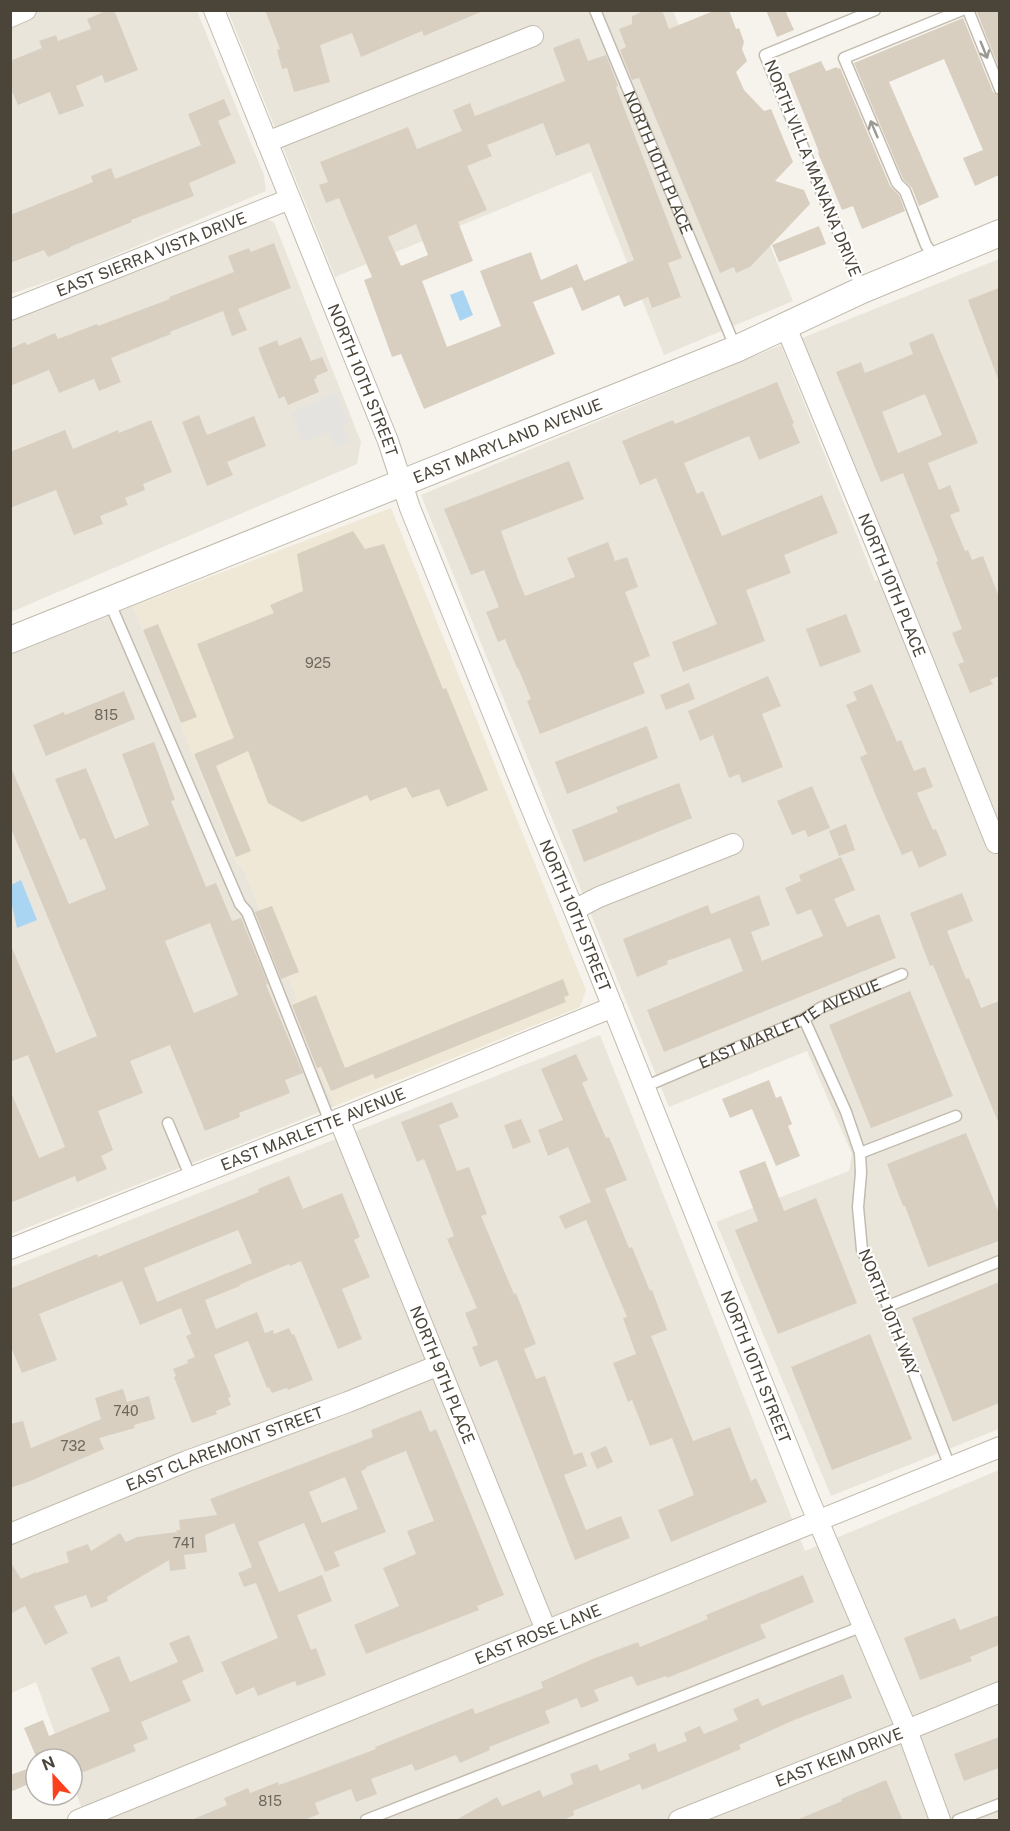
<svg xmlns="http://www.w3.org/2000/svg" width="1010" height="1831" viewBox="0 0 1010 1831" font-family="'Public Sans',sans-serif">
<rect width="100%" height="100%" fill="#f6f3ec"/>
<g fill="#eae5da">
<polygon points="10,11 197,11 264,175 266,191 73,273 11,294"/>
<polygon points="228,11 673,11 793,301 664,355 591,172 335,277"/>
<polygon points="266,219 274,222 361,442 357,464 11,612 11,319"/>
<polygon points="999,259 999,1429 831,1496 716,1222 849,1171 852,1154 807,1051 669,1107 421,495 781,345 875,581 897,573 802,338"/>
<polygon points="133,606 238,866 242,865 298,1000 293,1004 335,1106 208,1157 11,1234 11,655"/>
<polygon points="600,1035 805,1551 999,1470 999,1820 86,1820 72,1782 72,1759 64,1759 36,1682 11,1693 11,1267"/>
</g>
<polygon fill="#efe8d6" points="391,508 586,990 580,1007 335,1106 292,1004 298,1000 242,865 238,866 133,606"/>
<polygon fill="#e5e3e0" points="336,393 349,423 343,426 349,441 335,447 328,432 303,442 291,413"/>
<g fill="#a9d4f2">
<polygon points="463,290 473,315 460,321 450,295"/>
<polygon points="21,880 37,920 17,928 11,901 11,885"/>
</g>
<g fill="#d8cfc1" fill-rule="evenodd">
<polygon points="108,10 114,10 138,70 105,83 102,75 76,86 84,106 59,115 50,92 18,105 10,87 10,61 42,48 39,41 56,35 58,41 91,29 87,19"/>
<polygon points="265,10 483,10 483,11 424,36 422,31 361,57 352,33 320,45 330,82 294,92 287,68 282,69 277,50 280,49"/>
<polygon points="646,10 662,10 669,29 716,10 729,10 736,29 739,28 744,42 742,49 747,61 736,72 744,90 764,111 771,109 793,162 775,181 804,190 810,204 750,267 736,273 734,267 720,273 639,78 632,80 620,50 626,47 619,29 632,24 632,16"/>
<polygon points="766,10 785,10 794,30 777,37"/>
<polygon points="976,10 999,10 999,68"/>
<polygon points="963,18 993,92 999,96 999,175 975,186 963,158 983,150 944,59 889,82 939,197 919,206 912,188 903,179 854,63"/>
<path d="M579,38L588,61L606,55L618,86L616,87L682,258L668,263L681,297L652,308L648,297L624,307L619,295L582,311L572,287L533,302L555,354L424,409L401,354L392,357L364,280L372,277L339,198L326,203L319,185L328,182L320,162L408,127L417,149L462,131L453,110L470,103L475,116L565,81L553,48ZM543,123L556,156L589,143L634,260L584,281L577,264L541,280L531,252L480,271L501,326L447,347L422,281L473,261L458,222L487,210L467,166L492,156L487,145ZM416,224L428,255L401,266L388,237Z"/>
<polygon points="821,61 826,71 837,67 838,69 840,68 890,186 899,195 905,211 862,229 853,206 842,210 818,153 819,152 788,74"/>
<polygon points="224,99 231,115 218,121 236,163 189,183 194,196 131,220 132,222 70,247 70,248 48,257 44,250 10,263 10,215 93,182 91,176 111,168 115,179 201,145 188,114"/>
<polygon points="819,226 826,244 779,262 772,245"/>
<polygon points="274,243 291,288 238,309 247,330 232,336 223,311 170,332 171,334 111,358 121,382 99,391 94,379 59,393 49,370 10,386 10,349 25,342 27,345 55,333 58,339 97,324 98,326 170,299 169,297 234,272 228,256 249,248 251,252"/>
<polygon points="999,288 999,379 998,379 968,300"/>
<path d="M933,333L978,443L928,463L939,490L950,485L960,511L950,515L965,551L968,550L972,560L983,556L999,597V676L990,680L993,684L970,693L958,664L964,662L952,633L962,629L936,562L938,561L903,473L881,482L836,372L861,362L865,373L913,354L909,343ZM925,394L942,435L898,453L882,412Z"/>
<polygon points="301,337 311,361 322,357 328,371 316,376 317,378 314,379 319,392 288,405 284,396 279,399 258,348 277,340 279,346"/>
<polygon points="777,382 794,423 792,424 800,443 759,460 749,436 684,463 697,494 703,491 722,536 822,495 838,533 784,555 791,573 746,590 765,641 683,672 672,642 717,624 656,478 640,485 622,441 673,420 675,424"/>
<polygon points="199,415 207,435 254,416 266,446 227,462 233,475 207,486 182,422"/>
<polygon points="151,420 172,472 143,484 145,490 125,498 128,505 100,516 103,524 74,535 56,490 10,508 10,452 65,430 73,449 118,430 119,433"/>
<polygon points="569,461 584,499 501,531 518,579 525,596 575,577 567,558 608,542 615,561 627,557 638,587 625,592 650,656 633,663 645,693 540,734 527,701 531,699 518,668 517,668 505,639 498,642 486,612 499,607 484,570 471,575 444,509"/>
<polygon points="353,531 365,549 384,544 443,689 446,688 488,790 447,807 439,789 412,798 406,787 370,801 367,795 302,822 268,803 248,751 216,766 251,851 236,857 194,754 234,738 197,644 274,613 270,605 303,591 297,554"/>
<polygon points="846,614 861,652 820,667 806,629"/>
<polygon points="158,624 197,717 181,723 143,630"/>
<polygon points="768,676 781,706 762,714 783,767 742,783 739,774 729,778 713,735 700,741 688,711"/>
<polygon points="689,683 695,699 666,710 660,695"/>
<polygon points="872,684 897,742 901,740 914,771 925,767 933,787 917,793 933,830 936,829 947,855 919,868 912,851 902,855 881,808 860,757 867,754 846,705 857,700 853,692"/>
<polygon points="124,691 135,719 46,756 33,725 64,712 65,715"/>
<polygon points="647,726 658,758 567,794 555,762"/>
<path d="M154,742L175,800L171,801L206,887L216,883L232,921L241,918L268,984L266,985L303,1073L285,1080L290,1093L239,1113L240,1117L205,1131L170,1045L130,1061L143,1093L98,1111L113,1150L101,1156L107,1169L77,1182L75,1176L10,1203V1090L39,1158L65,1147L28,1055L10,1062V943L56,1053L97,1036L10,826V765L69,904L106,889L85,838L80,840L55,779L86,768L115,839L149,825L122,754ZM210,923L238,995L194,1013L165,941Z"/>
<polygon points="679,783 692,818 584,862 572,830 618,812 616,807"/>
<polygon points="812,786 830,828 808,837 805,830 792,835 777,801"/>
<polygon points="846,824 855,850 839,856 829,831"/>
<polygon points="841,857 855,890 834,899 847,927 879,914 896,958 664,1052 647,1010 743,971 730,938 667,961 668,964 637,977 623,939 708,905 711,914 759,895 770,925 751,932 762,961 823,936 811,909 797,915 785,888 801,881 799,875"/>
<polygon points="962,893 973,921 947,931 966,979 969,978 981,1008 999,1001 999,1124 933,965 930,966 910,913"/>
<polygon points="272,906 299,972 281,979 255,912"/>
<polygon points="563,979 569,995 564,997 566,1002 375,1079 373,1074 331,1091 321,1067 317,1068 292,1005 316,995 345,1068"/>
<polygon points="910,991 953,1096 871,1128 829,1025"/>
<polygon points="576,1054 588,1080 582,1083 606,1138 609,1137 627,1180 605,1189 629,1248 632,1247 650,1291 652,1290 667,1330 651,1336 693,1441 730,1427 751,1481 756,1478 767,1502 671,1542 658,1510 694,1495 672,1438 650,1446 632,1400 628,1402 613,1363 636,1354 623,1318 627,1317 586,1220 565,1229 559,1216 591,1202 568,1147 548,1156 538,1130 563,1120 541,1069"/>
<polygon points="769,1080 776,1098 781,1096 792,1124 788,1126 800,1156 776,1166 752,1109 730,1118 722,1099"/>
<polygon points="452,1102 459,1117 439,1125 457,1171 469,1167 487,1214 481,1216 514,1294 516,1293 536,1344 524,1349 536,1379 545,1376 574,1455 582,1452 587,1466 564,1475 586,1530 621,1516 630,1538 575,1560 497,1360 480,1367 472,1347 478,1345 465,1313 477,1308 447,1239 454,1236 424,1159 417,1162 401,1122"/>
<polygon points="521,1119 531,1142 513,1149 504,1125"/>
<polygon points="966,1133 999,1213 999,1241 928,1267 905,1206 903,1206 887,1164"/>
<polygon points="765,1161 784,1211 816,1198 857,1303 778,1334 735,1230 758,1221 739,1171"/>
<path d="M289,1176L303,1209L342,1193L360,1237L354,1240L370,1277L342,1289L362,1339L338,1349L301,1261L290,1266L289,1264L239,1285L240,1286L205,1300L216,1329L257,1312L265,1333L273,1330L274,1334L289,1328L292,1335L294,1334L313,1380L288,1390L287,1388L272,1393L269,1387L267,1388L248,1341L214,1355L231,1397L228,1398L231,1405L216,1411L217,1414L192,1423L174,1377L176,1376L173,1369L188,1363L187,1360L195,1357L186,1336L191,1334L181,1308L140,1325L122,1281L39,1314L57,1360L22,1373L10,1345V1289L97,1254L98,1257L259,1192L258,1189ZM238,1230L252,1263L157,1302L144,1268Z"/>
<polygon points="999,1282 999,1403 953,1422 912,1318"/>
<polygon points="870,1334 912,1439 832,1470 791,1367"/>
<polygon points="123,1389 127,1402 149,1396 155,1419 134,1425 135,1428 99,1438 104,1449 28,1482 10,1488 10,1424 23,1421 31,1448 101,1419 95,1398"/>
<path d="M421,1410L430,1432L436,1429L504,1595L477,1606L479,1610L366,1654L354,1625L399,1606L383,1568L416,1554L407,1531L434,1521L406,1451L366,1467V1469L361,1471L386,1532L334,1552L340,1566L325,1572L304,1523L258,1542L279,1592L322,1575L332,1601L297,1615L311,1650L316,1648L326,1675L297,1686L295,1681L258,1696L254,1687L236,1695L221,1662L278,1638L256,1583L244,1587L238,1573L252,1567L234,1523L205,1535L207,1552L184,1555L186,1569L170,1571L169,1560L107,1597L108,1601L91,1608L86,1595L54,1606L68,1633L45,1645L25,1606L10,1614V1561L21,1579L36,1572V1573L69,1562L66,1552L88,1544L91,1551L120,1533L126,1542L137,1537L177,1532L176,1530H180L179,1520L217,1515L210,1499L373,1437L371,1430ZM345,1477L358,1509L322,1523L309,1492Z"/>
<polygon points="606,1446 613,1462 597,1469 590,1453"/>
<polygon points="803,1575 814,1602 760,1625 766,1638 667,1678 666,1676 637,1686 632,1676 594,1690 599,1701 581,1708 577,1698 545,1711 550,1723 489,1747 490,1750 460,1763 456,1755 415,1771 412,1764 371,1779 377,1794 356,1802 351,1789 315,1803 319,1814 302,1821 189,1821 227,1805 224,1798 248,1788 250,1793 278,1782 279,1785 304,1776 376,1749 375,1747 473,1708 475,1714 543,1688 541,1682 595,1658 638,1642 640,1647 708,1619 706,1615"/>
<polygon points="999,1615 999,1645 970,1657 972,1661 920,1680 904,1638 955,1618 960,1630"/>
<polygon points="189,1635 204,1671 182,1681 191,1701 141,1722 148,1739 133,1745 136,1751 76,1775 72,1765 72,1759 37,1759 24,1728 43,1720 49,1736 110,1711 91,1668 119,1656 130,1682 178,1662 169,1643"/>
<polygon points="843,1674 852,1698 794,1720 739,1745 741,1749 679,1775 642,1790 640,1784 573,1811 574,1815 562,1821 454,1821 497,1797 502,1806 540,1790 543,1797 573,1784 570,1774 597,1764 600,1771 630,1759 628,1754 655,1743 658,1752 687,1741 684,1733 700,1726 704,1734 738,1720 733,1709 758,1698 762,1706"/>
<polygon points="999,1737 999,1768 964,1781 954,1754"/>
<polygon points="36,1766 36,1781 10,1792 10,1775"/>
<polygon points="886,1780 903,1821 794,1821 842,1801 841,1799"/>
</g>
<g fill="none" stroke-linecap="round" stroke-linejoin="round">
<defs>
<g id="service">
<path id="s1" d="M595,10L736,349"/>
<polyline points="968,10 1000,89"/>
<polyline points="936,259 926,245 905,191 897,183 844,58 962,10"/>
<polyline points="862,290 765,55 875,10"/>
<polyline points="109,601 240,904 247,912 330,1122"/>
<polyline points="804,1019 846,1112 860,1153 861,1173 858,1207 862,1250 888,1306 950,1467"/>
<path id="s2" d="M644,1087L804,1019L820,1008L902,974"/>
<polyline points="168,1123 191,1178"/>
<polyline points="860,1153 956,1116"/>
<polyline points="888,1306 1000,1261"/>
<polyline points="366,1820 863,1626"/>
<polyline points="958,1820 1000,1804"/>
</g>
<g id="minor">
<path id="s3" d="M214,10L388,441L410,508L536,820L574,910L808,1497L907,1730L940,1820"/>
<polyline points="10,17 26,10"/>
<polyline points="267,142 533,36"/>
<path id="s4" d="M10,310L290,199"/>
<path id="s5" d="M786,327L877,547L996,843"/>
<polyline points="574,910 599,897 733,844"/>
<path id="s6" d="M339,1119L546,1630"/>
<path id="s7" d="M10,1249L339,1119L613,1007"/>
<path id="s8" d="M10,1534L187,1461L348,1402L439,1365"/>
<path id="s9" d="M78,1820L1000,1447"/>
<path id="s10" d="M679,1820L907,1730L1000,1692"/>
</g>
<g id="tertiary">
<path id="s11" d="M10,640L736,349L862,290L1000,233"/>
</g>
</defs>
<use href="#service" stroke="#c2bbae" stroke-width="13"/>
<use href="#minor" stroke="#c2bbae" stroke-width="22"/>
<use href="#tertiary" stroke="#c2bbae" stroke-width="28"/>
<use href="#service" stroke="#fff" stroke-width="10"/>
<use href="#minor" stroke="#fff" stroke-width="20"/>
<use href="#tertiary" stroke="#fff" stroke-width="26"/>
</g>
<defs><path id="oneway-shaft" d="M-6 0H5M1.5-3L5.5 0L1.5 3" fill="none" stroke-width="1.6" stroke-linecap="round" stroke-linejoin="round" transform="scale(1.5)"/></defs>
<g stroke="#9c9892">
<use href="#oneway-shaft" transform="translate(984 50) rotate(68)"/>
<use href="#oneway-shaft" transform="translate(874 129) rotate(-113)"/>
</g>
<g text-anchor="middle" stroke-width="4.5" stroke-linejoin="round" paint-order="stroke">
<g font-size="14" fill="#6e675b">
<text x="318" y="668">925</text>
<text x="106" y="720">815</text>
<text x="126" y="1416">740</text>
<text x="73" y="1451">732</text>
<text x="184" y="1548">741</text>
<text x="270" y="1806">815</text>
</g>
<g font-size="16" fill="#4b4439" stroke="#fff">
<text dy="6" stroke="none"><textPath href="#s1" startOffset="165">NORTH 10TH PLACE</textPath></text>
<text transform="translate(813 168) rotate(68)" y="6">NORTH VILLA MANANA DRIVE</text>
<text dy="6" stroke="none"><textPath href="#s4" startOffset="152">EAST SIERRA VISTA DRIVE</textPath></text>
<text dy="6" stroke="none"><textPath href="#s3" startOffset="399">NORTH 10TH STREET</textPath></text>
<text dy="6" stroke="none"><textPath href="#s11" startOffset="536">EAST MARYLAND AVENUE</textPath></text>
<text dy="6" stroke="none"><textPath href="#s5" startOffset="279">NORTH 10TH PLACE</textPath></text>
<text dy="6" stroke="none"><textPath href="#s3" startOffset="975">NORTH 10TH STREET</textPath></text>
<text dy="6" stroke="none"><textPath href="#s2" startOffset="159">EAST MARLETTE AVENUE</textPath></text>
<text dy="6" stroke="none"><textPath href="#s7" startOffset="326">EAST MARLETTE AVENUE</textPath></text>
<text transform="translate(889 1312) rotate(68)" y="6">NORTH 10TH WAY</text>
<text dy="6" stroke="none"><textPath href="#s3" startOffset="1461">NORTH 10TH STREET</textPath></text>
<text dy="6" stroke="none"><textPath href="#s6" startOffset="276">NORTH 9TH PLACE</textPath></text>
<text dy="6" stroke="none"><textPath href="#s8" startOffset="231">EAST CLAREMONT STREET</textPath></text>
<text dy="6" stroke="none"><textPath href="#s9" startOffset="496">EAST ROSE LANE</textPath></text>
<text dy="6" stroke="none"><textPath href="#s10" startOffset="172">EAST KEIM DRIVE</textPath></text>
</g>
</g>
<rect width="1010" height="1831" fill="none" stroke="#4b4439" stroke-width="24"/>
<g transform="translate(54 1777) rotate(338)"><circle r="28" fill="#ffffff" stroke="#b7b4b0" stroke-width="1.5"/>
<path d="M0-4.5L10 22L0 15L-10 22Z" fill="#fc3f1d"/>
<text y="-9" font-size="16" font-weight="bold" text-anchor="middle" fill="#4b4439">N</text>
</g>
</svg>
